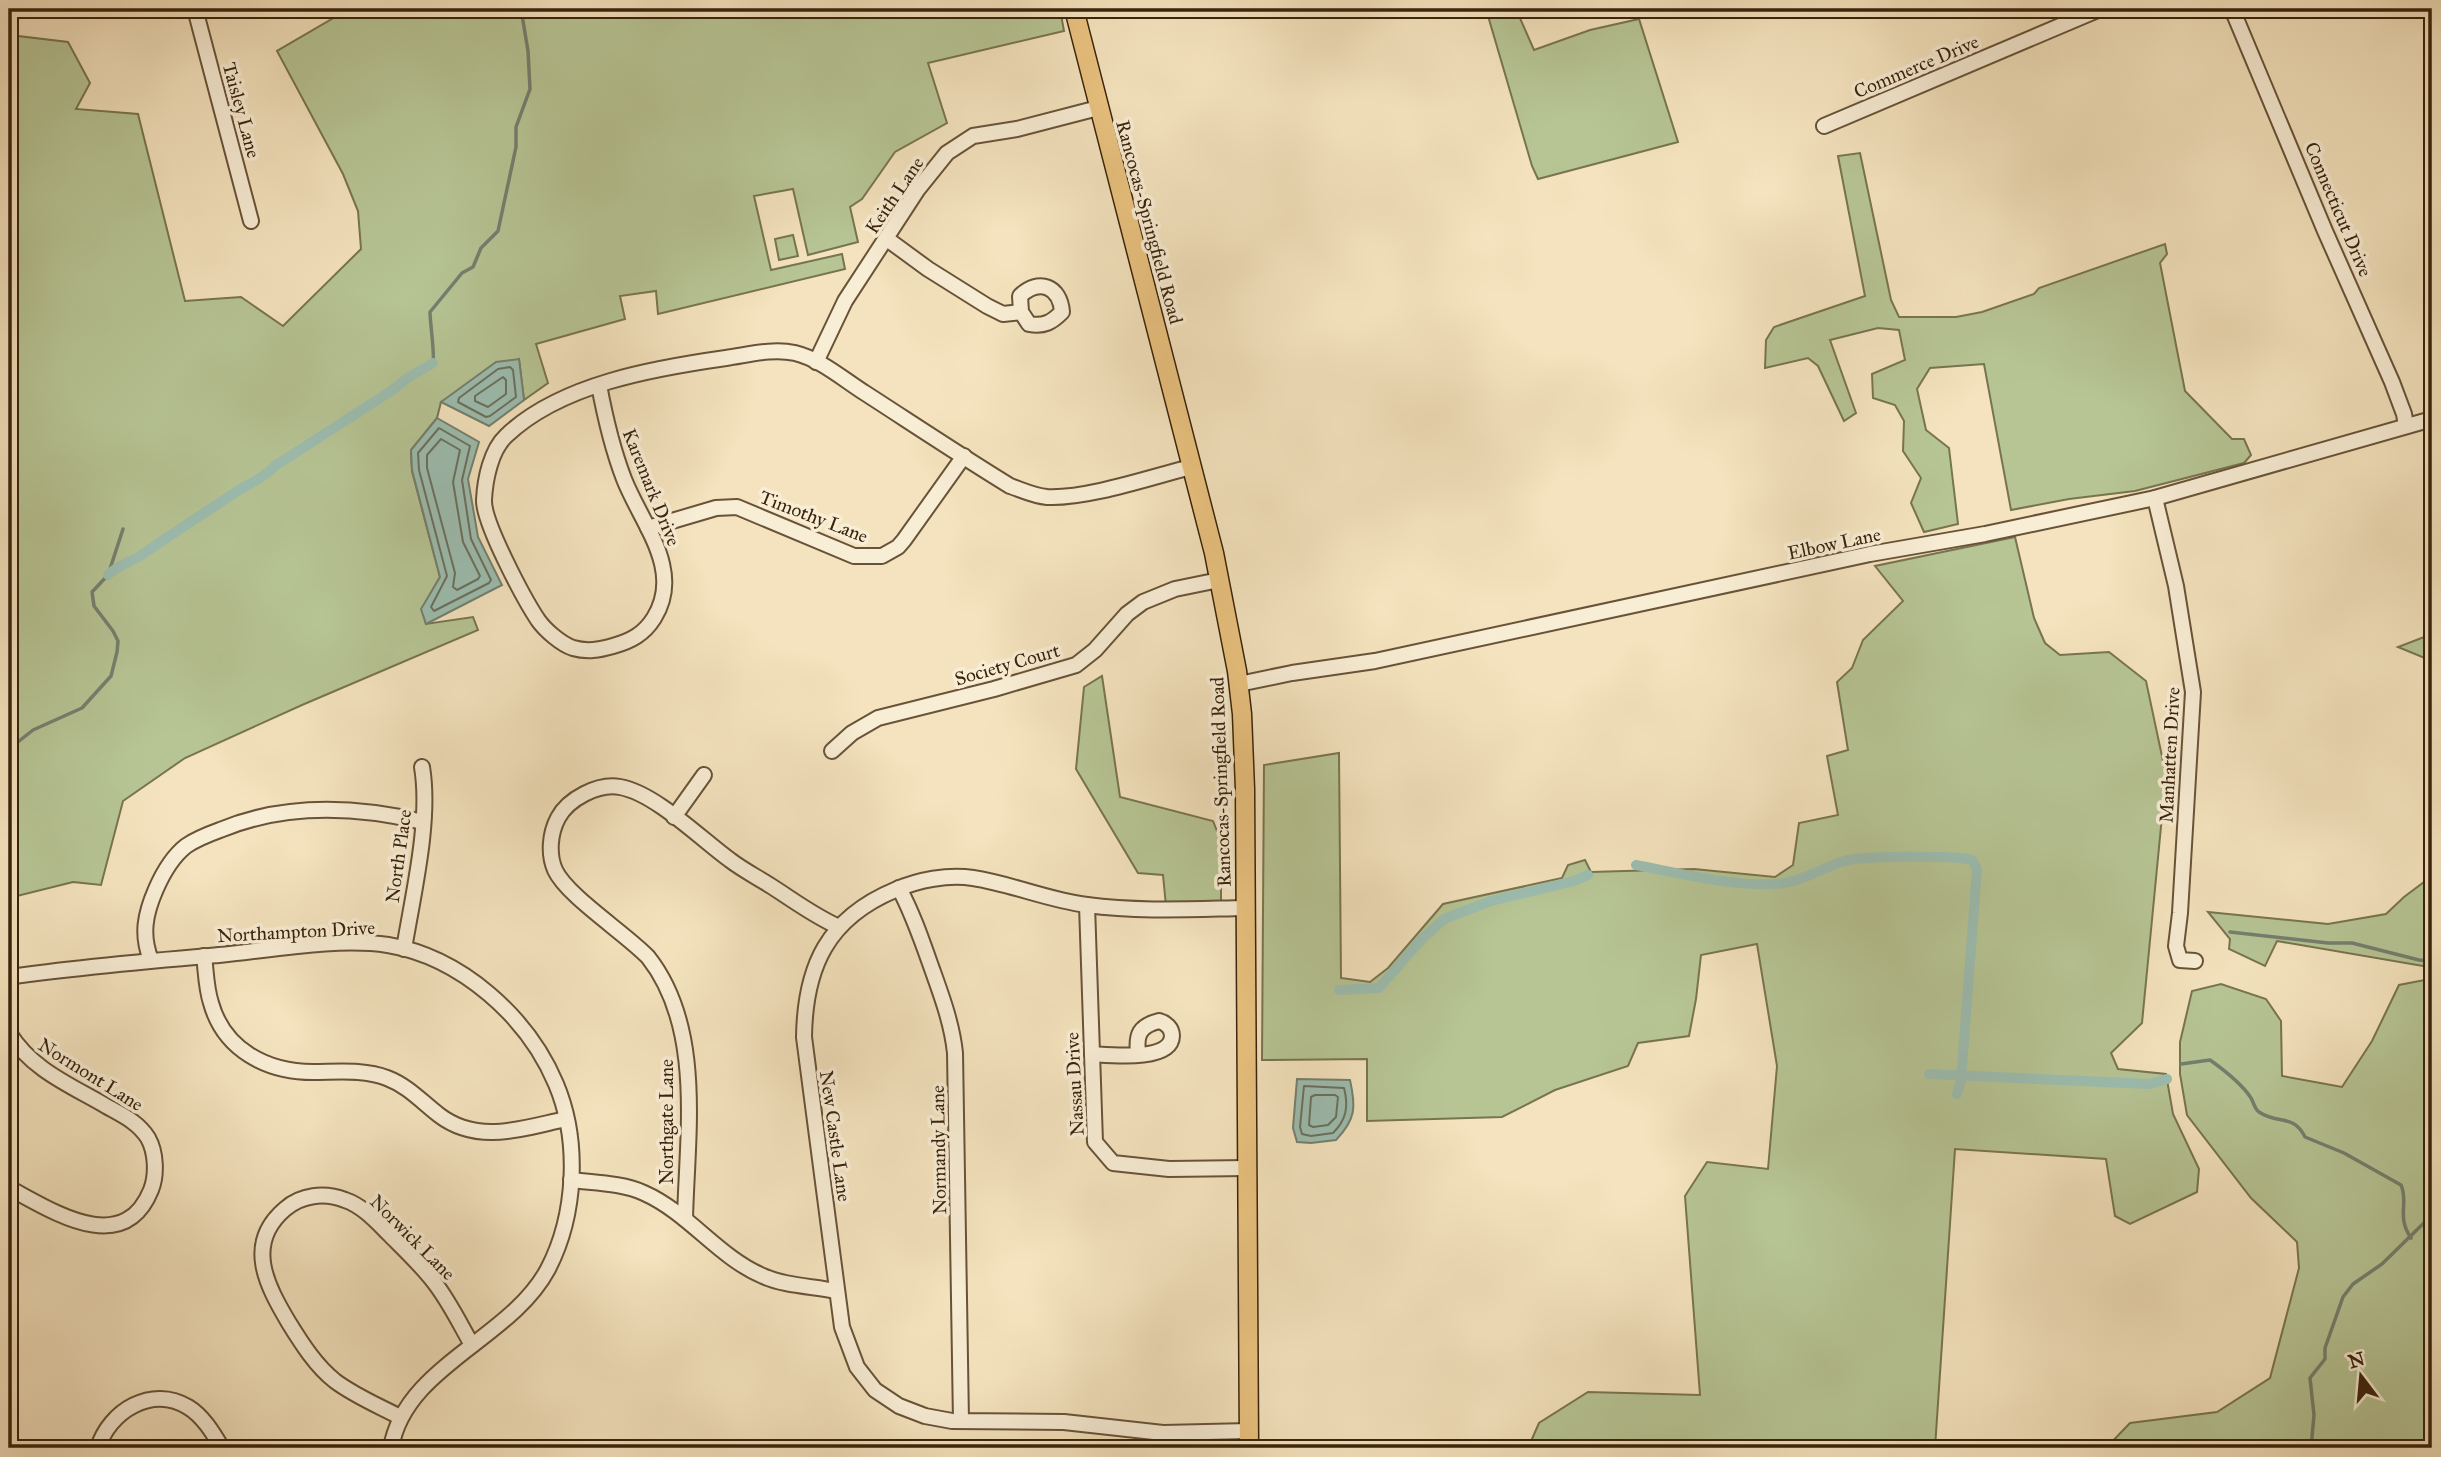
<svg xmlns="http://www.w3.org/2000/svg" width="2441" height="1457" viewBox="0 0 2441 1457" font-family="'IM FELL Great Primer',serif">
<rect width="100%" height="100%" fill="#f4e3be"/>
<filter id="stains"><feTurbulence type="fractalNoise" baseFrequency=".00286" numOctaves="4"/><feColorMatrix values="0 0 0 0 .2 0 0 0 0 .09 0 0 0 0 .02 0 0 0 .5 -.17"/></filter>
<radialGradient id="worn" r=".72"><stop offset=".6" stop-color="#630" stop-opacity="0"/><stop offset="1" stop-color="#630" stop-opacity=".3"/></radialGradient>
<g fill="#b7c595" stroke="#787450" stroke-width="2">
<polygon points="349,9 1060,9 1064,31 928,63 947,123 895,152 862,199 850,207 858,242 808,255 793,189 754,196 771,270 842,254 845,269 658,314 656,291 620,296 625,319 536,344 548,383 524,400 519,359 441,402 437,418 411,450 412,471 440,577 422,609 426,624 473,617 478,630 302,705 185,758 123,801 101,885 73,882 9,898 9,35 68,42 90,83 76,109 138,114 185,301 241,297 283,326 361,249 358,211 343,174 277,51"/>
<polygon points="1486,9 1516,9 1534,50 1590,30 1639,19 1678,142 1538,179 1532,166"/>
<polygon points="1860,153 1891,300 1899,317 1956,317 1982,312 2034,294 2039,288 2165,244 2167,254 2160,263 2185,391 2232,439 2244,439 2251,455 2244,463 2135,491 2069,499 2011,510 1984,364 1930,368 1917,389 1926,430 1949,448 1958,524 1924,532 1911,503 1921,478 1903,451 1904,421 1895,405 1873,398 1872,374 1905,360 1899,330 1878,328 1830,340 1856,413 1844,421 1818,366 1808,358 1765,368 1766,340 1774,327 1865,296 1838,156"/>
<polygon points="793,235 798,256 779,260 775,239"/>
<polygon points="2015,537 2034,618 2045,643 2060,655 2109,652 2146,681 2166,775 2142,1023 2111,1053 2118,1069 2166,1074 2173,1114 2199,1169 2197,1192 2130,1224 2115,1216 2106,1159 1955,1149 1935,1448 1528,1448 1539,1423 1588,1392 1700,1395 1685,1196 1707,1162 1768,1169 1777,1066 1757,944 1701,955 1696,999 1689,1036 1638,1043 1628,1066 1555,1090 1502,1117 1367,1121 1367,1059 1262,1060 1264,765 1339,753 1341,978 1370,982 1388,968 1443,904 1562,878 1568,865 1585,860 1591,872 1694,869 1775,877 1793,865 1799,823 1838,815 1827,756 1848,750 1837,682 1852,668 1863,640 1903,601 1875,566"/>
<polygon points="2432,634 2432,661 2398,647"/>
<polygon points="1102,676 1120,797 1213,821 1221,841 1221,906 1166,906 1163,875 1138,873 1076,769 1084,687"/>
<polygon points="2432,876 2432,1448 2106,1448 2130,1423 2217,1412 2270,1378 2299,1268 2297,1242 2251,1198 2187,1115 2180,1074 2180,1042 2192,991 2221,984 2266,999 2281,1021 2282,1076 2342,1087 2372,1041 2399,985 2425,980 2429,967 2277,941 2265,966 2229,949 2230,939 2208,912 2328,924 2386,914 2404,897"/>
</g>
<g fill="#9cbeb1" stroke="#74806f" stroke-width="2">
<polygon points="519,359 524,400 489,426 441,402 496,362"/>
<polygon points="437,418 479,442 468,479 478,537 502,585 426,624 421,609 440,577 412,470 411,450"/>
<path d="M1297,1079L1350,1080C1356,1107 1356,1119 1336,1140L1311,1143L1297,1142L1293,1128Z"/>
</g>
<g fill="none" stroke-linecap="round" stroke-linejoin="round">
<g stroke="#6a705e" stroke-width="2">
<polygon points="510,367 513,370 516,397 490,416 486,417 458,402 459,398 498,369"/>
<polygon points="503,377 506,380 506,394 488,407 475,401 475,396"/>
<polygon points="439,428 470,446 462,480 471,539 491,580 489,583 434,611 431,607 447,576 419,470 418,453"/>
<polygon points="441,439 460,450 453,482 463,542 480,576 478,579 457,590 453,587 455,573 427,468 427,455"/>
<path d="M1304,1086L1344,1088C1349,1107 1346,1120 1333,1133L1311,1136L1302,1134L1300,1127Z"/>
<polygon points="1315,1095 1335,1095 1338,1097 1336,1117 1328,1125 1313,1127 1309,1125 1311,1097"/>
</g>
<g stroke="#74806f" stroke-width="3.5">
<path d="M433,363C435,356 430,322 430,312L462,273L473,267L481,248L498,231L516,147V127L530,89L528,51L521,9"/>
<polyline points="9,749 33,730 82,708 111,676 117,652 118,641 113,631 94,606 92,592 108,575 123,529"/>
<polyline points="2230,932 2328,943 2352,943 2419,960 2432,961"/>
<path d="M2181,1064L2210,1060C2224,1070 2242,1084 2251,1098C2254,1103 2254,1108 2259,1112C2278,1125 2293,1113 2305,1137L2344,1153L2401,1185C2409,1203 2396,1216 2411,1238"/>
<polyline points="2311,1448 2314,1415 2310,1378 2325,1359 2325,1348 2343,1297 2353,1284 2382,1264 2432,1215"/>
</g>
<g stroke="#9cbeb1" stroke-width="10">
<path d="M108,575C118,565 128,563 140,556C173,533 206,512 239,490C252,482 265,477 275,466L391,391L409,377L433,363"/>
<path d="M1636,865C1679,873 1741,889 1784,883C1805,880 1824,867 1844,861C1859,856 1958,855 1972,860L1977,869L1961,1080L1957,1094"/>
<polyline points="1339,990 1379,988 1422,939 1444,919 1491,901 1574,881 1588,875"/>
<polyline points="1929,1074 2150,1084 2167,1079"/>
</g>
<defs>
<g id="minor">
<polyline points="195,9 251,221"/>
<polyline points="2232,9 2325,231 2392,382 2404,414 2406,426"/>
<polyline points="1824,126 2100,9"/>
<path d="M887,239L928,269L987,306L1003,314L1021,312L1020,296C1039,278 1060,286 1062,312C1052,322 1044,327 1029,324L1021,312"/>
<polyline points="816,362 845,301 918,189 947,153 973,136 1017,129 1098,108"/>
<path d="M599,385C605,417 612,448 624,479C641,523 684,570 654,618C644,634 631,641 613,646C599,650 587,652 573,648C561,644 545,630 538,620C524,599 483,522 484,500C485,479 491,450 506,436C560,384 655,368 726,358C748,355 772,348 795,353C820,359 843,379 865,393C913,424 961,456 1010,486C1022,490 1034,496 1047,497C1087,499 1151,477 1191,467"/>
<polyline points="2155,498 2176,586 2193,692 2180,913 2176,946 2180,960 2195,961"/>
<polyline points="648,528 716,508 737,507 854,556 882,556 898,547 904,540 964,456"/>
<polyline points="1239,684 1292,673 1375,661 1870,554 1985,534 2155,498 2432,419"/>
<polyline points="832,751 852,733 878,718 994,689 1076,665 1095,650 1127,614 1143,602 1175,589 1219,580"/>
<polyline points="674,817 704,775"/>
<path d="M899,888C913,914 922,941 932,969C942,997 952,1024 955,1053L961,1421"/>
<polyline points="1087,905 1095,1142 1113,1163 1169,1169 1247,1168"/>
<path d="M1245,908C1193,909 1139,912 1087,905C1048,900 1012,884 973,878C948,874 918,880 895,890C828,918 805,966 804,1037L842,1327L857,1367L875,1390L899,1406L925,1416L952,1421L1064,1422L1163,1433L1249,1431"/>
<path d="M404,949C413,894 431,821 422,767"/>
<path d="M204,956C206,971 206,988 211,1003C224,1050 267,1072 313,1072C337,1072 364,1069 387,1078C408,1086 422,1102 439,1115C478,1145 523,1128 566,1119"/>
<path d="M151,960C141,935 145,914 156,889C163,873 172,857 186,846C196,839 209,834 220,830C285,803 356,806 423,822"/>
<path d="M9,977C78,967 149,961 219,955C270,950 338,937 388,945C461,957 528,1017 556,1084C580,1141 576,1215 548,1269C510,1340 405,1366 391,1448"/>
<path d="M9,1033C32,1070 70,1085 106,1106C122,1115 138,1122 148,1138C156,1152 157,1175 151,1190C123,1259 51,1210 9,1188"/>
<path d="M1092,1054C1110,1055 1171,1062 1172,1036C1172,1028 1166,1023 1159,1021C1139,1026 1136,1035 1138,1053"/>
<path d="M571,1180C595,1183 622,1183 644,1193C689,1213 718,1257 763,1276C785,1286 812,1286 836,1291"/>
<path d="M685,1219C687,1134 704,1028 648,957C625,933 567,896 555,870C548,854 550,833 558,818C568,799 598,783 620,787C655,793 701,839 730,860C743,870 757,877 771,886C793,900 814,916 839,927"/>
<path d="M400,1417C379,1406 355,1396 335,1381C316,1366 302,1344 289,1323C267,1286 244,1244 285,1209C301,1195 324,1192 345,1200C363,1206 377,1222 390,1235C405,1250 421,1265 434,1282C449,1301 460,1324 472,1345"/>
<path d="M98,1448C109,1411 152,1385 188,1407C203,1416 213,1433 222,1448"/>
</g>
<polyline id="major" points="1074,9 1214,553 1237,671 1242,714 1245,789 1249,1448"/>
</defs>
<use href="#minor" stroke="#685338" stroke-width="18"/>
<use href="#major" stroke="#39230b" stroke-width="21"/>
<use href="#minor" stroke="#f8edd5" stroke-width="14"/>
<use href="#major" stroke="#eac27f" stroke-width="18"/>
</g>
<g text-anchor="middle" stroke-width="7" stroke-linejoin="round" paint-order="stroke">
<g font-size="19" fill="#39230b" stroke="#f8edd5">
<text transform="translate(1916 66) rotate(-23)" y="7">Commerce Drive</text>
<text transform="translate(242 110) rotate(75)" y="7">Taisley Lane</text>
<text transform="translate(894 195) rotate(-56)" y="7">Keith Lane</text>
<text transform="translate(2339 209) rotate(67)" y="7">Connecticut Drive</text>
<text transform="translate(1150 222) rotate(75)" y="7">Rancocas-Springfield Road</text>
<text transform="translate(652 487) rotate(68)" y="7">Karemark Drive</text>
<text transform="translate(814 516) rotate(21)" y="7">Timothy Lane</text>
<text transform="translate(1834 543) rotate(-12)" y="7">Elbow Lane</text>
<text transform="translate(1007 664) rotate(-16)" y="7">Society Court</text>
<text transform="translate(2169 755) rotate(-87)" y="7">Manhatten Drive</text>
<text transform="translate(1220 782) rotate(-92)" y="7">Rancocas-Springfield Road</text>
<text transform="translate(398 856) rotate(-82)" y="7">North Place</text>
<text transform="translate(296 931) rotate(-3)" y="7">Northampton Drive</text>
<text transform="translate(91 1074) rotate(32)" y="7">Normont Lane</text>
<text transform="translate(1074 1084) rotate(-93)" y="7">Nassau Drive</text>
<text transform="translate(666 1122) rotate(-90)" y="7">Northgate Lane</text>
<text transform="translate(836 1136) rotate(82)" y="7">New Castle Lane</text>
<text transform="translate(938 1150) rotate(-91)" y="7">Normandy Lane</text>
<text transform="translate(413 1237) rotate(45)" y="7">Norwick Lane</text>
</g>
</g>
<rect width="2441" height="1457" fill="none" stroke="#f4e3be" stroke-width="35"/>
<rect x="10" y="10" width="2420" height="1436" fill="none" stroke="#39230b" stroke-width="3.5"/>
<rect x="18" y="18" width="2406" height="1422" fill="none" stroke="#39230b" stroke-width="2"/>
<g transform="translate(2361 1376) rotate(344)" stroke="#f8edd5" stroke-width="5" paint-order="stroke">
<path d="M0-5L12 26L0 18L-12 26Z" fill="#39230b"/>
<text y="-10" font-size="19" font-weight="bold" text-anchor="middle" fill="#39230b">N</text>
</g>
<rect width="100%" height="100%" filter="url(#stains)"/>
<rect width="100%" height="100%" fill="url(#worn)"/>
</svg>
